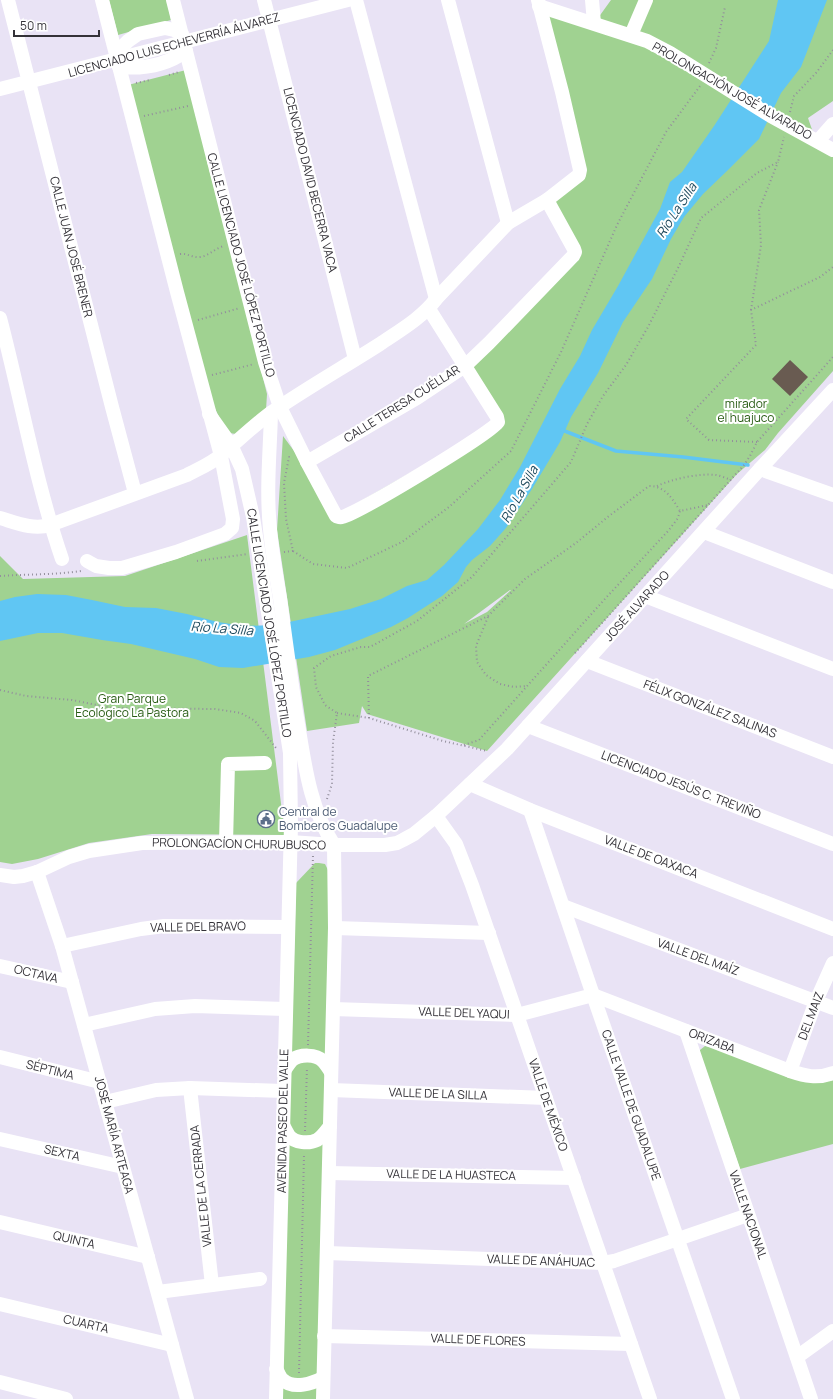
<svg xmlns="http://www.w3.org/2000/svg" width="833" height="1399" viewBox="0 0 833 1399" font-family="Manrope,sans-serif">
<rect width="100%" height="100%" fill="#e9e3f5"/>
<g fill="#a0d291" fill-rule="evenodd">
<polygon points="109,0 167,0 171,20 118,35"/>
<path d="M611,0H833V101L808,118L817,144L833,156V371L778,433L765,450L737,474L487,751L367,714L362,706L359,723L307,731L277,530L283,436L340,513L494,425L465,366L571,257L547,204L579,172L539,6L593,25ZM511,590L487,612L464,624L510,590Z"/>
<polygon points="186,70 267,394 266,410 236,434 229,433 220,419 210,398 128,85"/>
<polygon points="247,535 285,835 152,834 89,843 38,859 12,864 0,862 0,556 23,579 125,576"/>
<polygon points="315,863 319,863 325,864 330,874 317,1399 282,1399 296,883"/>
<polygon points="705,1046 833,1075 833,1144 740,1169 700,1054 700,1050"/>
</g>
<polygon fill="#60c6f3" points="778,0 827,0 801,67 781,93 759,139 728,170 703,194 684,217 671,239 652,279 623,322 598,373 571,417 560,442 532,489 506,528 490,546 472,560 466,567 458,582 442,596 408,618 391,627 335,650 309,657 243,668 219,667 195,659 131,644 102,640 62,633 38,633 0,641 0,601 15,597 37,594 66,595 92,600 125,607 156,608 187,614 218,622 244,626 275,625 350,609 381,599 407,586 427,580 444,565 478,529 500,500 520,467 560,389 580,356 592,330 618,286 660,209 670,182 682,172 714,126 769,41"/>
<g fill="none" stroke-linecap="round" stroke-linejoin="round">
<polyline stroke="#60c6f3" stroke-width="3.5" points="562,430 616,451 683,457 748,465"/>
</g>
<polygon fill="#695b51" points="790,360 808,377 790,396 772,379"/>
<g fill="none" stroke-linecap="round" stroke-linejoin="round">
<g stroke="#938f9c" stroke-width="2" stroke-dasharray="1 3" stroke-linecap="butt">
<polyline points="709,63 716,48 725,7"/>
<polyline points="169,75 179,72"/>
<polyline points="136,83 150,80"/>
<polyline points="790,112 794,96 816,73 833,50"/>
<polyline points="144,116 188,106"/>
<path d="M180,254C188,253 192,258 200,257C209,256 215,248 224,246"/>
<polyline points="751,310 761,245 759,210 778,162"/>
<polyline points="198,320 240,308"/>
<polyline points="212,375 254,364"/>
<polyline points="757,442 709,440 686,419 756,345 751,310 820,277 833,267"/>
<path d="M657,486C672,479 699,473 716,475C721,476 726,478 731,480"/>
<polyline points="293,551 313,564 347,568 402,542 449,507 511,451 561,352 617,225 666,132 700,86"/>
<polyline points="284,552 293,551 286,519 284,483 289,457 288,454"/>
<polyline points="197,561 248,554"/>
<path d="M0,576C27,574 54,575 81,571"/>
<polyline points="488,617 476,646 477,662 486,675 500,684 514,687 527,686"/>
<polyline points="575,653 744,465 750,456 757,442 833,357"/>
<polyline points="0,690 26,696 72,700 112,708 215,709 241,713 255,721 276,748"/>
<polyline points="337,713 369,718 443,741 487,751"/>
<path d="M369,718L368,676L488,616L525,579L576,543L609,516L649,486C665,486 672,498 680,511L708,505"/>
<polyline points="464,745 479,740 603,601 669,530 678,518 680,511"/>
<polyline points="327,799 332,784 333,742 337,713 325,705 316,687 314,668 331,656 361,647 370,647 417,621 472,577 571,462 587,424 603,396 626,365 648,327 679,266 701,218 757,173 778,162 784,137"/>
<polyline points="308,1045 313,855"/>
<polyline points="305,1131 307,1067"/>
<polyline points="299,1373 304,1155"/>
</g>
<g stroke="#fff" stroke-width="14">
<polyline points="8,0 112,407 135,493"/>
<path d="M173,0L265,362L280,407L307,462L336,516C339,517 340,518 342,517C357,514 492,433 498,422L497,417L429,309"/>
<polyline points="264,0 355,359"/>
<polyline points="356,0 436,299"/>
<polyline points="448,0 508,223"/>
<polyline points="592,0 594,23"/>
<polyline points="539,6 647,41 670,53 771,116 833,150"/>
<polyline points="631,35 646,0"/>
<polyline points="116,53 128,41 138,34 165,28 174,30 182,34"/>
<path d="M119,67C142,69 167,65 186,51"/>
<polyline points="0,89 348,0"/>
<polyline points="818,141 833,124"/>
<path d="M0,318C21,398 35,480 62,559"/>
<path d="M271,413C270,452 266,490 270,529C272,552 276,575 280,598C285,636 290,674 296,712C304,757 308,806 334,845"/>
<polyline points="209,414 231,445 242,469 253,517 290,753 291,825 276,1399"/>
<polyline points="307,462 417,398 465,366 489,343 573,256 575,252 574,249 547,200"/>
<polyline points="760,469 833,495"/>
<path d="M0,518C17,523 33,530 50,525L187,475C198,469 211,464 221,455C238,441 254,425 272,412C307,388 344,367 380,344C399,331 422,318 436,299L508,223L547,200L579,175L580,170L562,92L538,0"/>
<polyline points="704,532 833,582"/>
<polyline points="87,561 96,566 109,568 122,568 176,552 225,534 232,528 233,519 221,456 177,292 102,0"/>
<polyline points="645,596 833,669"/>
<polyline points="587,661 833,757"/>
<polyline points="528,726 833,844"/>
<polyline points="470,784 530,810 833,929"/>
<polyline points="530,810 593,995 733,1399"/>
<polyline points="436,816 456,844 472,885 650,1399"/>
<polyline points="226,843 228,764 265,763"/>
<polyline points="37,872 62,946 187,1399"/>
<polyline points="0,875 14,877 23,876 37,872 69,857 89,851 142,843 290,842 334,845 385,845 397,843 403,840 414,834 436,816 507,749 760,469 833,390"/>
<polyline points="563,906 833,1008"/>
<polyline points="335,928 489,933"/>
<polyline points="62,946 141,929 164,926 288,927"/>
<polyline points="0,966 72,982"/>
<path d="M333,1009L517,1015L593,995L790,1071C805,1076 817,1079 833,1073"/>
<polyline points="84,1025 155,1009 195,1006 285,1009"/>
<polyline points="686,1031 811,1399"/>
<polyline points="0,1057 100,1082"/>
<path d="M284,1071C287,1067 289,1063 292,1060C300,1054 316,1054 323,1061C326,1064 329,1069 331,1072"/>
<polyline points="790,1071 816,1001 833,963"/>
<polyline points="190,1088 212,1285"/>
<polyline points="331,1090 546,1098"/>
<polyline points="105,1102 156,1090 190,1088 283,1091"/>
<path d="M283,1125C285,1129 287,1133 289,1136C295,1143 309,1144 317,1140C322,1137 326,1131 330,1126"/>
<polyline points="0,1139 123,1167"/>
<polyline points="329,1173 574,1178"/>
<polyline points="0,1222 148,1257"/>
<polyline points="327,1253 603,1263 614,1261 748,1215"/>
<polyline points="158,1292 260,1279"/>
<polyline points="0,1304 172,1345"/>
<polyline points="324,1336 631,1344"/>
<polyline points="797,1357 833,1331"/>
<path d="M276,1369C278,1372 280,1378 283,1380C294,1390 313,1383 323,1378"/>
<polyline points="0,1382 66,1399"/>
<polyline points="323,1399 335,928 334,845"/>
</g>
</g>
<defs>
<symbol id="civic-ring" viewBox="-11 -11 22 22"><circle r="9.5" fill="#fff" stroke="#5c6f8a" stroke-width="1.5"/><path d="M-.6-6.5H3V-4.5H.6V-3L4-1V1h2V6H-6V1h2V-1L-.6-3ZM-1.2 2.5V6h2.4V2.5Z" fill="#5c6f8a"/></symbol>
</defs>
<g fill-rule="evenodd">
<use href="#civic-ring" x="256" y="809" width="20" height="20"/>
</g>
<g text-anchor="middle" stroke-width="4" stroke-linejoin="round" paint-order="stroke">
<g font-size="12" fill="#343238" stroke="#fff">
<text transform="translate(174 45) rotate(-15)" y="4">LICENCIADO LUIS ECHEVERRÍA ÁLVAREZ</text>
<text transform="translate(732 91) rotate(30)" y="4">PROLONGACIÓN JOSÉ ALVARADO</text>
<text transform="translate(310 180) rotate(76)" y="4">LICENCIADO DAVID BECERRA VACA</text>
<text transform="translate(71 247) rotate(76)" y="4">CALLE JUAN JOSÉ BRENER</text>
<text transform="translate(241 265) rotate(75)" y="4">CALLE LICENCIADO JOSÉ LÓPEZ PORTILLO</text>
<text transform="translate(402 404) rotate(-32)" y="4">CALLE TERESA CUÉLLAR</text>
<text transform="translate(637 606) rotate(-48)" y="4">JOSÉ ALVARADO</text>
<text transform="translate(269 623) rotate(81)" y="4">CALLE LICENCIADO JOSÉ LÓPEZ PORTILLO</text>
<text transform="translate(710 709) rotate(21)" y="4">FÉLIX GONZÁLEZ SALINAS</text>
<text transform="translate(681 785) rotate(21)" y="4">LICENCIADO JESÚS C. TREVIÑO</text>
<text transform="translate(239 844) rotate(1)" y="4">PROLONGACÍON CHURUBUSCO</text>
<text transform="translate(651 857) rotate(21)" y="4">VALLE DE OAXACA</text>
<text transform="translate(198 927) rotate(-1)" y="4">VALLE DEL BRAVO</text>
<text transform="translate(698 957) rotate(20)" y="4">VALLE DEL MAÍZ</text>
<text transform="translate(36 974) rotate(13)" y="4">OCTAVA</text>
<text transform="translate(464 1013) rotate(2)" y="4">VALLE DEL YAQUI</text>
<text transform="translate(811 1016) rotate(-69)" y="4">DEL MAIZ</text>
<text transform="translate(712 1041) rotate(21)" y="4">ORIZABA</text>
<text transform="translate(50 1070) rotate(14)" y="4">SÉPTIMA</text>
<text transform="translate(438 1094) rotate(2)" y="4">VALLE DE LA SILLA</text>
<text transform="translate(548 1105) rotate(71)" y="4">VALLE DE MÉXICO</text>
<text transform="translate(631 1105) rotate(71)" y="4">CALLE VALLE DE GUADALUPE</text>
<text transform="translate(283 1121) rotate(-89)" y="4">AVENIDA PASEO DEL VALLE</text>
<text transform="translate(114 1135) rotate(75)" y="4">JOSÉ MARÍA ARTEAGA</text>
<text transform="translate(62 1153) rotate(13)" y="4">SEXTA</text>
<text transform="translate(451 1175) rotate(1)" y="4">VALLE DE LA HUASTECA</text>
<text transform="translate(201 1186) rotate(-96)" y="4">VALLE DE LA CERRADA</text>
<text transform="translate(748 1215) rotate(71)" y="4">VALLE NACIONAL</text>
<text transform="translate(74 1240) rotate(13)" y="4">QUINTA</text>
<text transform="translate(541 1261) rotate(2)" y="4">VALLE DE ANÁHUAC</text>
<text transform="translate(86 1324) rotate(13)" y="4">CUARTA</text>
<text transform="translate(478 1340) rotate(2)" y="4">VALLE DE FLORES</text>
</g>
<g font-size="12" fill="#285c14" stroke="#fff">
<text x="746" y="408">mirador<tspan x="746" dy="14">el huajuco</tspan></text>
<text x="132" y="703">Gran Parque<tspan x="132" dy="14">Ecológico La Pastora</tspan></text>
</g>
<g font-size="12" fill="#4e5e75" stroke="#fff" text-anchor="start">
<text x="279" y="816">Central de<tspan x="279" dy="14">Bomberos Guadalupe</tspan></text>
</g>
<g font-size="13" font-style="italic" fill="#1c485b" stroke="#fff">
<text transform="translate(676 210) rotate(-57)" y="5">Río La Silla</text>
<text transform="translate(519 494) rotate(-61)" y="5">Río La Silla</text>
<text transform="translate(222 628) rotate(4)" y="5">Río La Silla</text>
</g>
</g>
<path d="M14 30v6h85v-6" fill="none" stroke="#343238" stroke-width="2"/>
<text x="20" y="30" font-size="12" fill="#343238" stroke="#ffffff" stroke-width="3" paint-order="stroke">50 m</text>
</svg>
